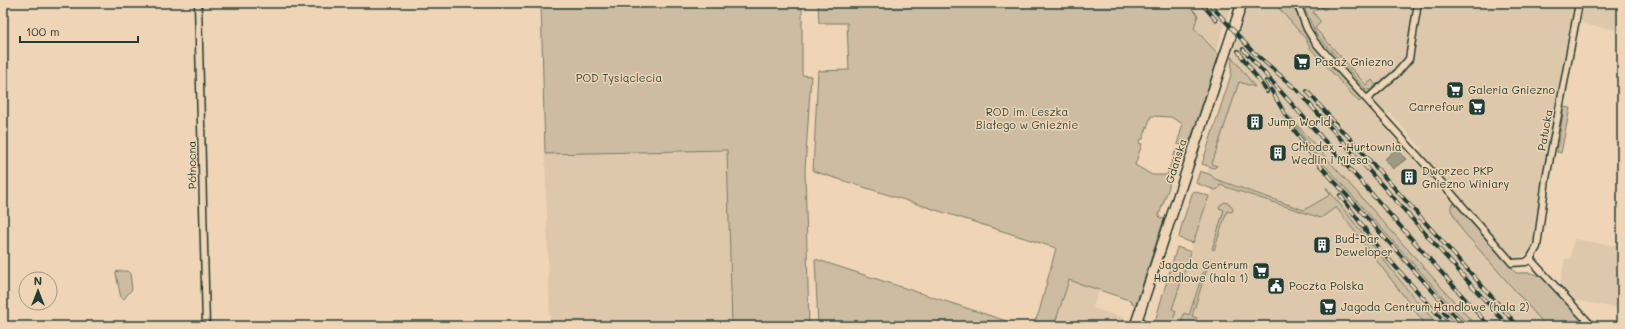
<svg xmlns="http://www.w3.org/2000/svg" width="1625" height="329" viewBox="0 0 1625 329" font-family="Mali,sans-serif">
<rect width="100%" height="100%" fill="#efd5b6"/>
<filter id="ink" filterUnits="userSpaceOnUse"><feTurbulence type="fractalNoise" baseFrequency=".025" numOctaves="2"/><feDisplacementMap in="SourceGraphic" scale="8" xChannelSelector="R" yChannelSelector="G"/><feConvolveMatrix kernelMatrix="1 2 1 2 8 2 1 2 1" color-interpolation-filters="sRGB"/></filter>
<g filter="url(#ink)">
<g fill="#ddc8ab">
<polygon points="1186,3 1227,3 1231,7 1216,51 1194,28 1198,15"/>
<polygon points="1249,3 1292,3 1306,35 1312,46 1518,276 1577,326 1193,326 1168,318 1214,183 1205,179 1242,69 1232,57"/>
<polygon points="1302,3 1574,3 1543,174 1535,241 1529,252 1517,258 1511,257 1507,253 1427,161 1419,152 1422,149 1391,114 1386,114 1316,34"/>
<polygon points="1584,3 1622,3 1622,31 1583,24 1581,19"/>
<polygon points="727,150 732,326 550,326 545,154"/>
<polygon points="1574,239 1622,247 1622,309 1574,300 1560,284 1565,259 1570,259"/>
<polygon points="1069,280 1099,290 1093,308 1125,318 1123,326 1054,326"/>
</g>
<g fill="#cdbca1" stroke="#767c6a">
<polygon points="541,3 802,3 802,75 811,76 805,169 809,326 732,326 727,150 545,154"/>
<polygon points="818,3 1186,3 1198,15 1194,28 1219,55 1194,130 1187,146 1177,144 1183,124 1171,117 1151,116 1143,139 1141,139 1139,143 1142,144 1135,165 1152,175 1167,175 1176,150 1171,164 1169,187 1159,215 1160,218 1164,219 1136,305 1132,303 1132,301 1069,280 1054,326 1033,326 1039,312 1056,248 813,171 818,71 849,70 847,23 819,23"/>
<polygon points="1278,3 1292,3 1309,40 1362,100 1359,102 1310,48 1305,38 1276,5"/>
<polygon points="1302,3 1318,3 1323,8 1328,4 1329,6 1324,10 1320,6 1313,12 1321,22 1315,28 1366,85 1372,80 1376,85 1378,83 1380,85 1373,90 1366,90 1316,34"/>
<polygon points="1232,57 1255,87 1239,82 1212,164 1217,166 1214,168 1202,164 1231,75"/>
<polygon points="1564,107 1570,108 1561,153 1557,152"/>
<polygon points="1289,116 1476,326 1469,326 1319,159"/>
<polygon points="1200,171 1211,175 1215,179 1304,210 1330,195 1326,187 1415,299 1439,326 1424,326 1425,324 1336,207 1321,218 1220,185 1218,189 1215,190 1196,183"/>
<polygon points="1193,191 1209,196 1193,243 1179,238 1182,224"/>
<polygon points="1225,202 1230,204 1233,209 1232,212 1227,211 1214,250 1212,249 1224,210 1219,208 1220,205"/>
<path d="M1454,203L1516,273C1523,273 1531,272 1538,275C1550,281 1576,315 1586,326H1546L1462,230L1451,210V205Z"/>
<polygon points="1177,247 1191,252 1172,309 1176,311 1172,324 1168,326 1155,321"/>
<polygon points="1208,258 1210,259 1192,316 1197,318 1194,326 1180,326 1184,313 1189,315"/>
<polygon points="815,259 1022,326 1005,326 993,322 992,326 818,326"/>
<polygon points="119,271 127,271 130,273 132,289 124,299 121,298 116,274 116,272"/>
</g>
<polygon fill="#9d9983" stroke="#6b7463" points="1397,148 1406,159 1393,169 1385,159"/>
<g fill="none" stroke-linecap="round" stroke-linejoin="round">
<defs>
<g id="street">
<polyline points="198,3 206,326"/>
<polyline points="1297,3 1307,29 1315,42 1452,194 1512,263 1526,262 1530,259 1537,247 1546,179 1579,3"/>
<polyline points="1367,99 1397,73 1409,59 1418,3"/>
<polyline points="1530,259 1592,326"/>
<polyline points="1136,322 1148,326"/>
</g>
<polyline id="secondary" points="1135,326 1242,3"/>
</defs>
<use href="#street" stroke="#1f3d34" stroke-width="9"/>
<use href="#secondary" stroke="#1f3d34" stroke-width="12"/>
<use href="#street" stroke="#efd5b6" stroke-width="6"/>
<use href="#secondary" stroke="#efd5b6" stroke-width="9"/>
<defs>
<g id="rail">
<polyline points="1201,3 1216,20"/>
<polyline points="1209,3 1252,51 1296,89 1508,326"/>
<polyline points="1243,49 1489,326"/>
<polyline points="1238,51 1267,92"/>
<polyline points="1266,81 1293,128 1316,161 1464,326"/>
<polyline points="1307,91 1336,124"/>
<polyline points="1332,122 1346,134 1518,326"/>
<polyline points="1340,195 1378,247 1448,326"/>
<polyline points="1437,305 1456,326"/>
</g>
</defs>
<use href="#rail" stroke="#1f3d34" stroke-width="4"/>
<use href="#rail" stroke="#efd5b6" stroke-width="2.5" stroke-dasharray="8" stroke-linecap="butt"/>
</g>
</g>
<defs>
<symbol id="supermarket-square" viewBox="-11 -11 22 22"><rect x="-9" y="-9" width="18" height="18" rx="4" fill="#1f3d34" stroke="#efd5b6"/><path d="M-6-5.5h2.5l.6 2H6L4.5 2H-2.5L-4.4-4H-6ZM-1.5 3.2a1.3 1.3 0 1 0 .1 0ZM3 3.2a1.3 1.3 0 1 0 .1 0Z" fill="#fff"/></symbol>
<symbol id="building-square" viewBox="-11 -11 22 22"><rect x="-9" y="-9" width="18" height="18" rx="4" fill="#1f3d34" stroke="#efd5b6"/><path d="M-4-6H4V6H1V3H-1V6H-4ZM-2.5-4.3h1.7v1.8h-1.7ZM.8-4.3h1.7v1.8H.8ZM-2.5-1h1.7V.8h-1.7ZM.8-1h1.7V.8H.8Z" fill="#fff"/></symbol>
<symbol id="civic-square" viewBox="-11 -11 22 22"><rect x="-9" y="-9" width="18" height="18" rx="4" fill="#1f3d34" stroke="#efd5b6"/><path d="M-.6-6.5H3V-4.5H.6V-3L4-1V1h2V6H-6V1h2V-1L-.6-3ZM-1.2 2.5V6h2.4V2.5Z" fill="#fff"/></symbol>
</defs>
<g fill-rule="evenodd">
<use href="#supermarket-square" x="1292" y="52" width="20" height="20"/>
<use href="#supermarket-square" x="1445" y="80" width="20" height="20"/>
<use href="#supermarket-square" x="1467" y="97" width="20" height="20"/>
<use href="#building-square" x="1245" y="112" width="20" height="20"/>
<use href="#building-square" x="1268" y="143" width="20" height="20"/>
<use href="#building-square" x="1399" y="167" width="20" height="20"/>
<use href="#building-square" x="1312" y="235" width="20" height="20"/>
<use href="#supermarket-square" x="1251" y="261" width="20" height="20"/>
<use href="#civic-square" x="1266" y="276" width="20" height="20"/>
<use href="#supermarket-square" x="1318" y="297" width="20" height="20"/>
</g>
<g text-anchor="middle" stroke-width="3" stroke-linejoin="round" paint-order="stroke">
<g font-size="11" fill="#1f3d34" stroke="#efd5b6" text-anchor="start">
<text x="1315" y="66">Pasaż Gniezno</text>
<text x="1468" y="94">Galeria Gniezno</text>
<text x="1464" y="111" text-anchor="end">Carrefour</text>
<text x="1268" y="126">Jump World</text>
<text x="1291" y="151">Chłodex - Hurtownia<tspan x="1291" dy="13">Wędlin i Mięsa</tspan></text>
<text x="1422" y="175">Dworzec PKP<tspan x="1422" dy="13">Gniezno Winiary</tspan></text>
<text x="1335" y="243">Bud-Dar<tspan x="1335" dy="13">Deweloper</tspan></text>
<text x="1248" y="269" text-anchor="end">Jagoda Centrum<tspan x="1248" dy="13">Handlowe (hala 1)</tspan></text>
<text x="1289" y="290">Poczta Polska</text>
<text x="1341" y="311">Jagoda Centrum Handlowe (hala 2)</text>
</g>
<g font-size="11" fill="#304a3f" stroke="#efd5b6">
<text x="619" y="82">POD Tysiąclecia</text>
<text x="1027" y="116">ROD im. Leszka<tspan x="1027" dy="13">Białego w Gnieźnie</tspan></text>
</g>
<g font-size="11" fill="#1f3d34" stroke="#efd5b6">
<text transform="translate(1545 130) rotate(-80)" y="4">Pałucka</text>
<text transform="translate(1176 161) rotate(-72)" y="4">Gdańska</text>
<text transform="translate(192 165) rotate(-91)" y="4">Północna</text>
</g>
</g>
<rect width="1625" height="329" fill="none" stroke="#efd5b6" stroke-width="16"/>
<rect x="8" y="8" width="1609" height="313" fill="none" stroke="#1f3d34" stroke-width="1.5" filter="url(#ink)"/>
<g transform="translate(38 291)"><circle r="19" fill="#efd5b6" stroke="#9c9882"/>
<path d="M0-3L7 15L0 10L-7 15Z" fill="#1f3d34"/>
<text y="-6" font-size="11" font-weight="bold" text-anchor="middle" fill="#1f3d34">N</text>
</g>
<path d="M20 36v6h118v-6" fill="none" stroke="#1f3d34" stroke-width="2"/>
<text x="26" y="36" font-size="12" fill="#1f3d34" stroke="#efd5b6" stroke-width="3" paint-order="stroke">100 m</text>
</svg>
